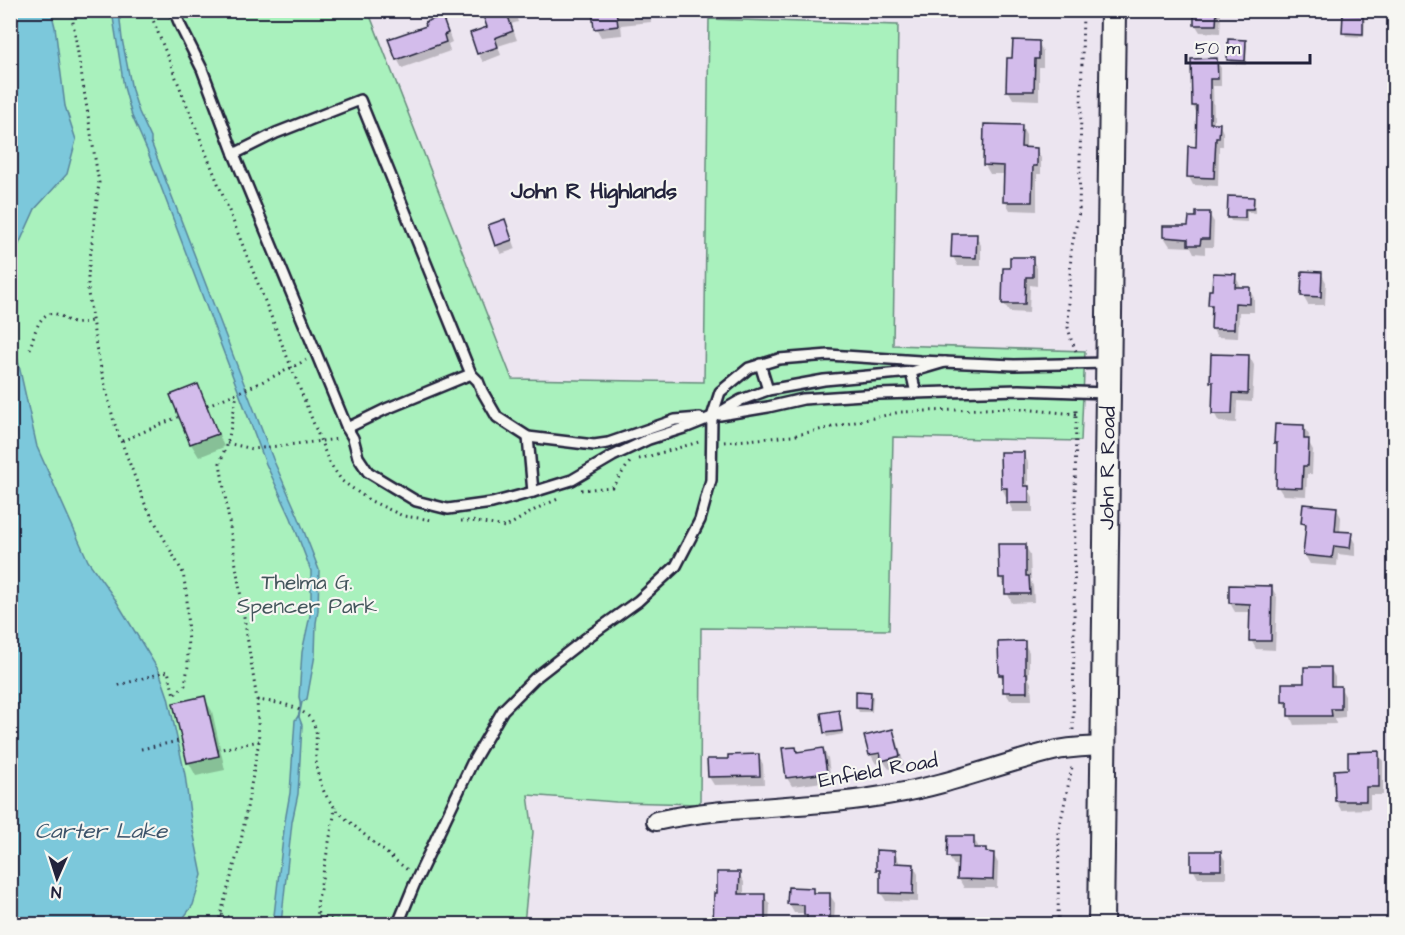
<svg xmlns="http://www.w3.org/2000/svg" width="1405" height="935" viewBox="0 0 1405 935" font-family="'Architects Daughter',sans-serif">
<rect width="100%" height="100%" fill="#ece5f0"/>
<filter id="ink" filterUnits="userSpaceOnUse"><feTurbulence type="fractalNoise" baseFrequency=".0167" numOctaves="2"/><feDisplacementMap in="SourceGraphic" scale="12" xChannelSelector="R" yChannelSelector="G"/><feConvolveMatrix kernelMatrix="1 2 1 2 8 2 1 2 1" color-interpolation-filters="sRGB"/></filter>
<g filter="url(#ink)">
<polygon fill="#a9f1bd" stroke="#668a7c" stroke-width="1.5" points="365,10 369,13 512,379 704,382 709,19 898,25 893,345 1085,351 1081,441 893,437 889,630 701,628 700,804 616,802 528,795 533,832 524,924 11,924 10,11"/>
<g fill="#7cc8db" stroke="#58869b" stroke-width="1.5">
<polygon points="11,10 51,11 55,27 65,106 76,140 67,174 35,209 15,253 11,277"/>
<path d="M112,11H119L122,39L132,90L139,112L151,138V142L273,459L298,516L319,570L318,611L316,623L315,655L307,699L302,702L299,717L302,725L298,794L292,822L281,924H273L285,821L290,793L295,720C301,715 301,703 299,697L302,652L311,611V571L291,518L266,464L147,150L132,116L124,87Z"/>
<polygon points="10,325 37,447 88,561 115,599 159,671 168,697 185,775 191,821 202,875 193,905 179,924 11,924"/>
</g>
<g fill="#0003">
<polygon points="482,10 514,10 518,22 511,24 517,40 498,46 501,55 483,62 478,53 489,28"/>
<polygon points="594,10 650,10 651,22 621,25 622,35 601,37 596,28"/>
<polygon points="1196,10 1237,10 1236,12 1221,12 1220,33 1200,32 1195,24"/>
<polygon points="1363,16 1365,20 1364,37 1346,36 1344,32"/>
<polygon points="441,18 446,26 452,42 448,44 450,51 402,68 397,59 428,27"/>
<polygon points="1245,42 1247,45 1246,65 1231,64 1229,60"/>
<polygon points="1038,43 1043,51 1043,67 1039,67 1039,100 1013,99 1008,90 1014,60"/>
<polygon points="1216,60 1221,68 1221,86 1213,86 1214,124 1219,124 1223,132 1223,146 1219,146 1218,186 1193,185 1189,177 1197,148 1198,115 1193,106"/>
<polygon points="1021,126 1026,135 1026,149 1036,149 1041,158 1041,174 1037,174 1037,211 1010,210 1005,201 1005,174 990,174 985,165"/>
<polygon points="1253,198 1255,202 1255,213 1247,212 1247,222 1231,221 1229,217"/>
<polygon points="1209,214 1214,222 1213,247 1205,247 1205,254 1194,253 1191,247 1170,246 1164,237 1190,228"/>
<polygon points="504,221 509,230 516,249 501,254 496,245"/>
<polygon points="976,236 981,245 981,266 958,266 953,257"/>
<polygon points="1032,259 1037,268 1037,286 1030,285 1029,313 1009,312 1004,304 1012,270"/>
<polygon points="1321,273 1326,282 1325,305 1308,305 1303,296"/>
<polygon points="1235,276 1240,285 1240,289 1249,289 1254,298 1254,312 1239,312 1238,338 1217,337 1212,328 1213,311 1209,305 1213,291"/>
<polygon points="1249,356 1254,365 1252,402 1237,401 1236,423 1219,422 1214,413 1215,386 1212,381"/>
<polygon points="197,386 205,399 224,447 199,457 191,444 172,396"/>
<polygon points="1303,426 1309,435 1308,441 1313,450 1312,474 1307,474 1306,496 1283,495 1278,487 1279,448 1276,443"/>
<polygon points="1023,453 1028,462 1028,488 1033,497 1033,512 1013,512 1002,488"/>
<polygon points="1336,508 1341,517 1340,533 1351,534 1356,543 1355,556 1338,554 1337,566 1310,564 1305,555 1307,530 1303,523"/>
<polygon points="1025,546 1030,554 1031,581 1033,586 1034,602 1012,603 1000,577"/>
<polygon points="1272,588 1277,597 1275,650 1256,649 1251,640 1252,612 1235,612 1230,603"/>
<polygon points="1024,643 1029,652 1029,679 1031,683 1032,700 1010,700 1005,692 1005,683 1000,675"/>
<polygon points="1330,668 1335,677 1335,687 1340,687 1345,696 1345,717 1335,718 1336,724 1294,725 1284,701"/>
<polygon points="870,693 873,697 872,712 859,712 857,708"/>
<polygon points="204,698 212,711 225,770 196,776 189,763 175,705"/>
<polygon points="838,712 841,716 843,734 827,737 825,733 822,714"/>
<polygon points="892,731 897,740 904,765 889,769 884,762 876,764 871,755 866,737"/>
<polygon points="795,748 798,753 823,750 828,758 831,781 792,786 787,778"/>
<polygon points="1378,753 1383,761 1383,795 1370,795 1370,809 1341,810 1336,801 1350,771"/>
<polygon points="758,756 763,764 764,784 714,785 709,777 729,761"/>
<polygon points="973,838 978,846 978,849 986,850 988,854 993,854 998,863 997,888 964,888 959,879 959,865 954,865 948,856"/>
<polygon points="894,852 899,861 899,865 913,865 918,874 918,902 886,901 881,893 881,877 878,870"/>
<polygon points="1221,853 1226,862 1226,878 1198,878 1193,869"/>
<polygon points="739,874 744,882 744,895 764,896 770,905 769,924 716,924 715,923"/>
<polygon points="812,889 815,894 829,894 835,903 834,924 808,924 808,920 805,913 794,913 789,904"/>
<polygon points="1225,918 1262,920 1265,924 1195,924 1196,922 1225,923"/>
</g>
<g fill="#d3bceb" stroke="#22223b" stroke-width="1.5">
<polygon points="481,10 506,10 513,31 495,38 498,47 477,54 470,33 487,27"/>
<polygon points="592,10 616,10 618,26 594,29"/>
<polygon points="1194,10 1217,10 1216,25 1194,25"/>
<polygon points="1343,14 1363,15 1363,34 1342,33"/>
<polygon points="442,16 448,33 444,35 446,42 396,60 388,39 426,26 425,22"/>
<polygon points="1228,39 1246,40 1245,61 1227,60"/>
<polygon points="1013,40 1039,41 1039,59 1035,59 1034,91 1006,91 1007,58 1012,58"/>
<polygon points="1217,58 1218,79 1210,79 1210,123 1220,123 1219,138 1216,138 1214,178 1187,177 1188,146 1196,147 1197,106 1192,106 1191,59"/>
<polygon points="984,124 1022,125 1021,147 1037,148 1037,166 1033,166 1032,202 1003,202 1004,166 983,165"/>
<polygon points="1228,196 1254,197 1253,209 1245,209 1245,218 1227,218"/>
<polygon points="1196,212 1210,212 1209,239 1201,239 1200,245 1188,245 1188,239 1163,237 1163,226 1188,226 1189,217 1196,217"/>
<polygon points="505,219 512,240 495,246 488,225"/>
<polygon points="952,234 977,234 976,258 951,257"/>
<polygon points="1010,257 1033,257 1033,277 1026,277 1025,304 1002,304 1003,268 1010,268"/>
<polygon points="1302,271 1322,272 1321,297 1301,296"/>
<polygon points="1213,273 1236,274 1235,287 1250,287 1250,304 1235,303 1234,329 1211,329 1212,305 1208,305 1209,290 1212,290"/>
<polygon points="1211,354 1249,355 1248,394 1233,393 1232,414 1212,414 1213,382 1210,382"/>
<polygon points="198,384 218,434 190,444 170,395"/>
<polygon points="1275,424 1304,425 1304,439 1309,439 1308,466 1303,466 1302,488 1276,487 1277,443 1274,443"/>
<polygon points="1000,452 1024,452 1024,486 1029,486 1029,503 1007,503 1007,488 1001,488"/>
<polygon points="1303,504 1337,507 1335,531 1352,532 1350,548 1334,546 1332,558 1303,555 1306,524 1301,523"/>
<polygon points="998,544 1026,544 1026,576 1029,576 1030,594 1005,594 1005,578 999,578"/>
<polygon points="1229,585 1272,586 1271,641 1249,641 1250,604 1229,603"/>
<polygon points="1025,641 1025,673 1027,673 1027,692 1003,692 1003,675 999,675 998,642"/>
<polygon points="1304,667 1331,667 1331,686 1341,686 1341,709 1331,709 1332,716 1288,716 1288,702 1282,702 1282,683 1304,683"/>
<polygon points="856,691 871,692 870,709 856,708"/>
<polygon points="205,696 219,756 187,763 173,703"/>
<polygon points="839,710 842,731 824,733 821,713"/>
<polygon points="893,729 900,756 882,761 880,753 869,755 864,736"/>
<polygon points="796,747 797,752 823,748 827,773 786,778 782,748"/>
<polygon points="1379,751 1379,787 1366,787 1366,801 1335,801 1334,770 1348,769 1348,752"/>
<polygon points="759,754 760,776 708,777 707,759 728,759 728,755"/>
<polygon points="948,836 974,836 974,848 986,848 986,852 994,853 993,880 957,879 958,857 947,857"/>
<polygon points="876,850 895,851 895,863 914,864 913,894 880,893 880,870 876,870"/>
<rect x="1191" y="851" width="30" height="19"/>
<polygon points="717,872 740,872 739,894 765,894 765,924 713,923 714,893 717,893"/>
<polygon points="788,887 813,888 813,893 830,893 830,924 807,924 807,915 804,915 804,905 787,904"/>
</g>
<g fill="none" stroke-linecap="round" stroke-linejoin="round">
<defs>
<g id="lane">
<polyline points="174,10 181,27 202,69 234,154"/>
<polyline points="760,364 768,390"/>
<polyline points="911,372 916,393"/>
<polyline points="471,374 360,100 276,133 234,154 347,428 353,438 358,457 368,472 416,501 448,509 492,503 533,492 572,480 613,456 649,439 687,427 712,417 741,400 768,390 824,380 911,372 945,362"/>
<polyline points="720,415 768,407 803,399 879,394 1019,390 1106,393"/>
<polyline points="347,428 386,409 471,374 478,381 482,391 497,417 528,437 594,445 608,443 675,420 700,418"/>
<polyline points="528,437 533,492"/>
<polyline points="398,924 414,885 472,763 503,710 535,678 585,639 638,601 676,566 700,520 711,480 712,417 720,392 749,368 779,359 829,355 920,361 1014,365 1108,363"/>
</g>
<path id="street" d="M656,821C734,804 815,809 893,794C948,785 999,764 1053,751C1069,747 1086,747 1103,746"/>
<g id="secondary">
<path id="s1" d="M1101,924L1113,10"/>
</g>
</defs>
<use href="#lane" stroke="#22223b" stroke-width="14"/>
<use href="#street" stroke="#22223b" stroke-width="22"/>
<use href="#secondary" stroke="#22223b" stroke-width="28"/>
<g stroke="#22223b" stroke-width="3" stroke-dasharray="1.5 4.5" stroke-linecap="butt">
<polyline points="71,10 99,183 88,276 88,293 97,352 114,422 145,504 183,573 187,598 188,666 185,685 174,695 168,671 116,686"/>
<polyline points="149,10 329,462 342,481 369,500 403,516 433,520"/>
<path d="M30,349C33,338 39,309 56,314C62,315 66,321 73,323C79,324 86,322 92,321"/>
<polyline points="1076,351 1071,339 1068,327 1071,251 1079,212 1083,10"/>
<path d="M207,405C241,392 274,377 306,360"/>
<polyline points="122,441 178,417"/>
<polyline points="724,442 792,436 900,412 1010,408 1076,414"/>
<polyline points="227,443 253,449 339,439"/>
<polyline points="639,459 699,442"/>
<polyline points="581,490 612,487 630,462"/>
<polyline points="461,521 471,521 506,527 538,508 558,499"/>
<path d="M257,700C273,702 296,704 309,717C320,728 315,746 316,761C317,776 322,792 332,804C339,814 350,822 359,830C375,844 392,858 409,871"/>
<polyline points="1073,730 1076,408"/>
<polyline points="141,749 179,741"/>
<polyline points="217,750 259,741"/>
<polyline points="221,915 251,924"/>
<polyline points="318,917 339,921 387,923"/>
<polyline points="218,924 241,841 259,741 257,700 220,463 229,437 237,394"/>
<polyline points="313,924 318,917 317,905 334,816 335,807"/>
<polyline points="1058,924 1059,830 1072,767"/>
</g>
<use href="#lane" stroke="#f6f6f2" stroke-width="9"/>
<use href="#street" stroke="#f6f6f2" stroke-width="18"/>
<use href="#secondary" stroke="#f6f6f2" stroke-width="24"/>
</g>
</g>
<g text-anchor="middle" stroke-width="4.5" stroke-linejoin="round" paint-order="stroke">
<g font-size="21" fill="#22223b" stroke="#f6f6f2">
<text dy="7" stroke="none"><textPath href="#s1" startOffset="456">John R Road</textPath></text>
<text transform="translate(878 770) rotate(-10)" y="7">Enfield Road</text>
</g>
<g font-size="21" fill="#44565c" stroke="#f6f6f2">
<text x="307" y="589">Thelma G.<tspan x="307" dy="24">Spencer Park</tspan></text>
</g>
<g font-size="22" font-weight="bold" fill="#22223b" stroke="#f6f6f2">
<text x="594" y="198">John R Highlands</text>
</g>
<g font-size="22" font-style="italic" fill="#3d546b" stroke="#f6f6f2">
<text x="101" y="838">Carter Lake</text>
</g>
</g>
<rect width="1405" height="935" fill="none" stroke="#f6f6f2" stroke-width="36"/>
<rect x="18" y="18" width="1369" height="899" fill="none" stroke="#22223b" stroke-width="2" filter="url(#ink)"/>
<g transform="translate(57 878) rotate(183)" stroke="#f6f6f2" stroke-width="4.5" paint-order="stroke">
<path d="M0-4.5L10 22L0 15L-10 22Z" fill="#22223b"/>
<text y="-9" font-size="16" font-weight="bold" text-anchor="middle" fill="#22223b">N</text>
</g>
<path d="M1186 54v9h124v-9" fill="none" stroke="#22223b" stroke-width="3"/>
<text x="1195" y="54" font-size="18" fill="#22223b" stroke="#f6f6f2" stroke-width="4.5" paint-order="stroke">50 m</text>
</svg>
